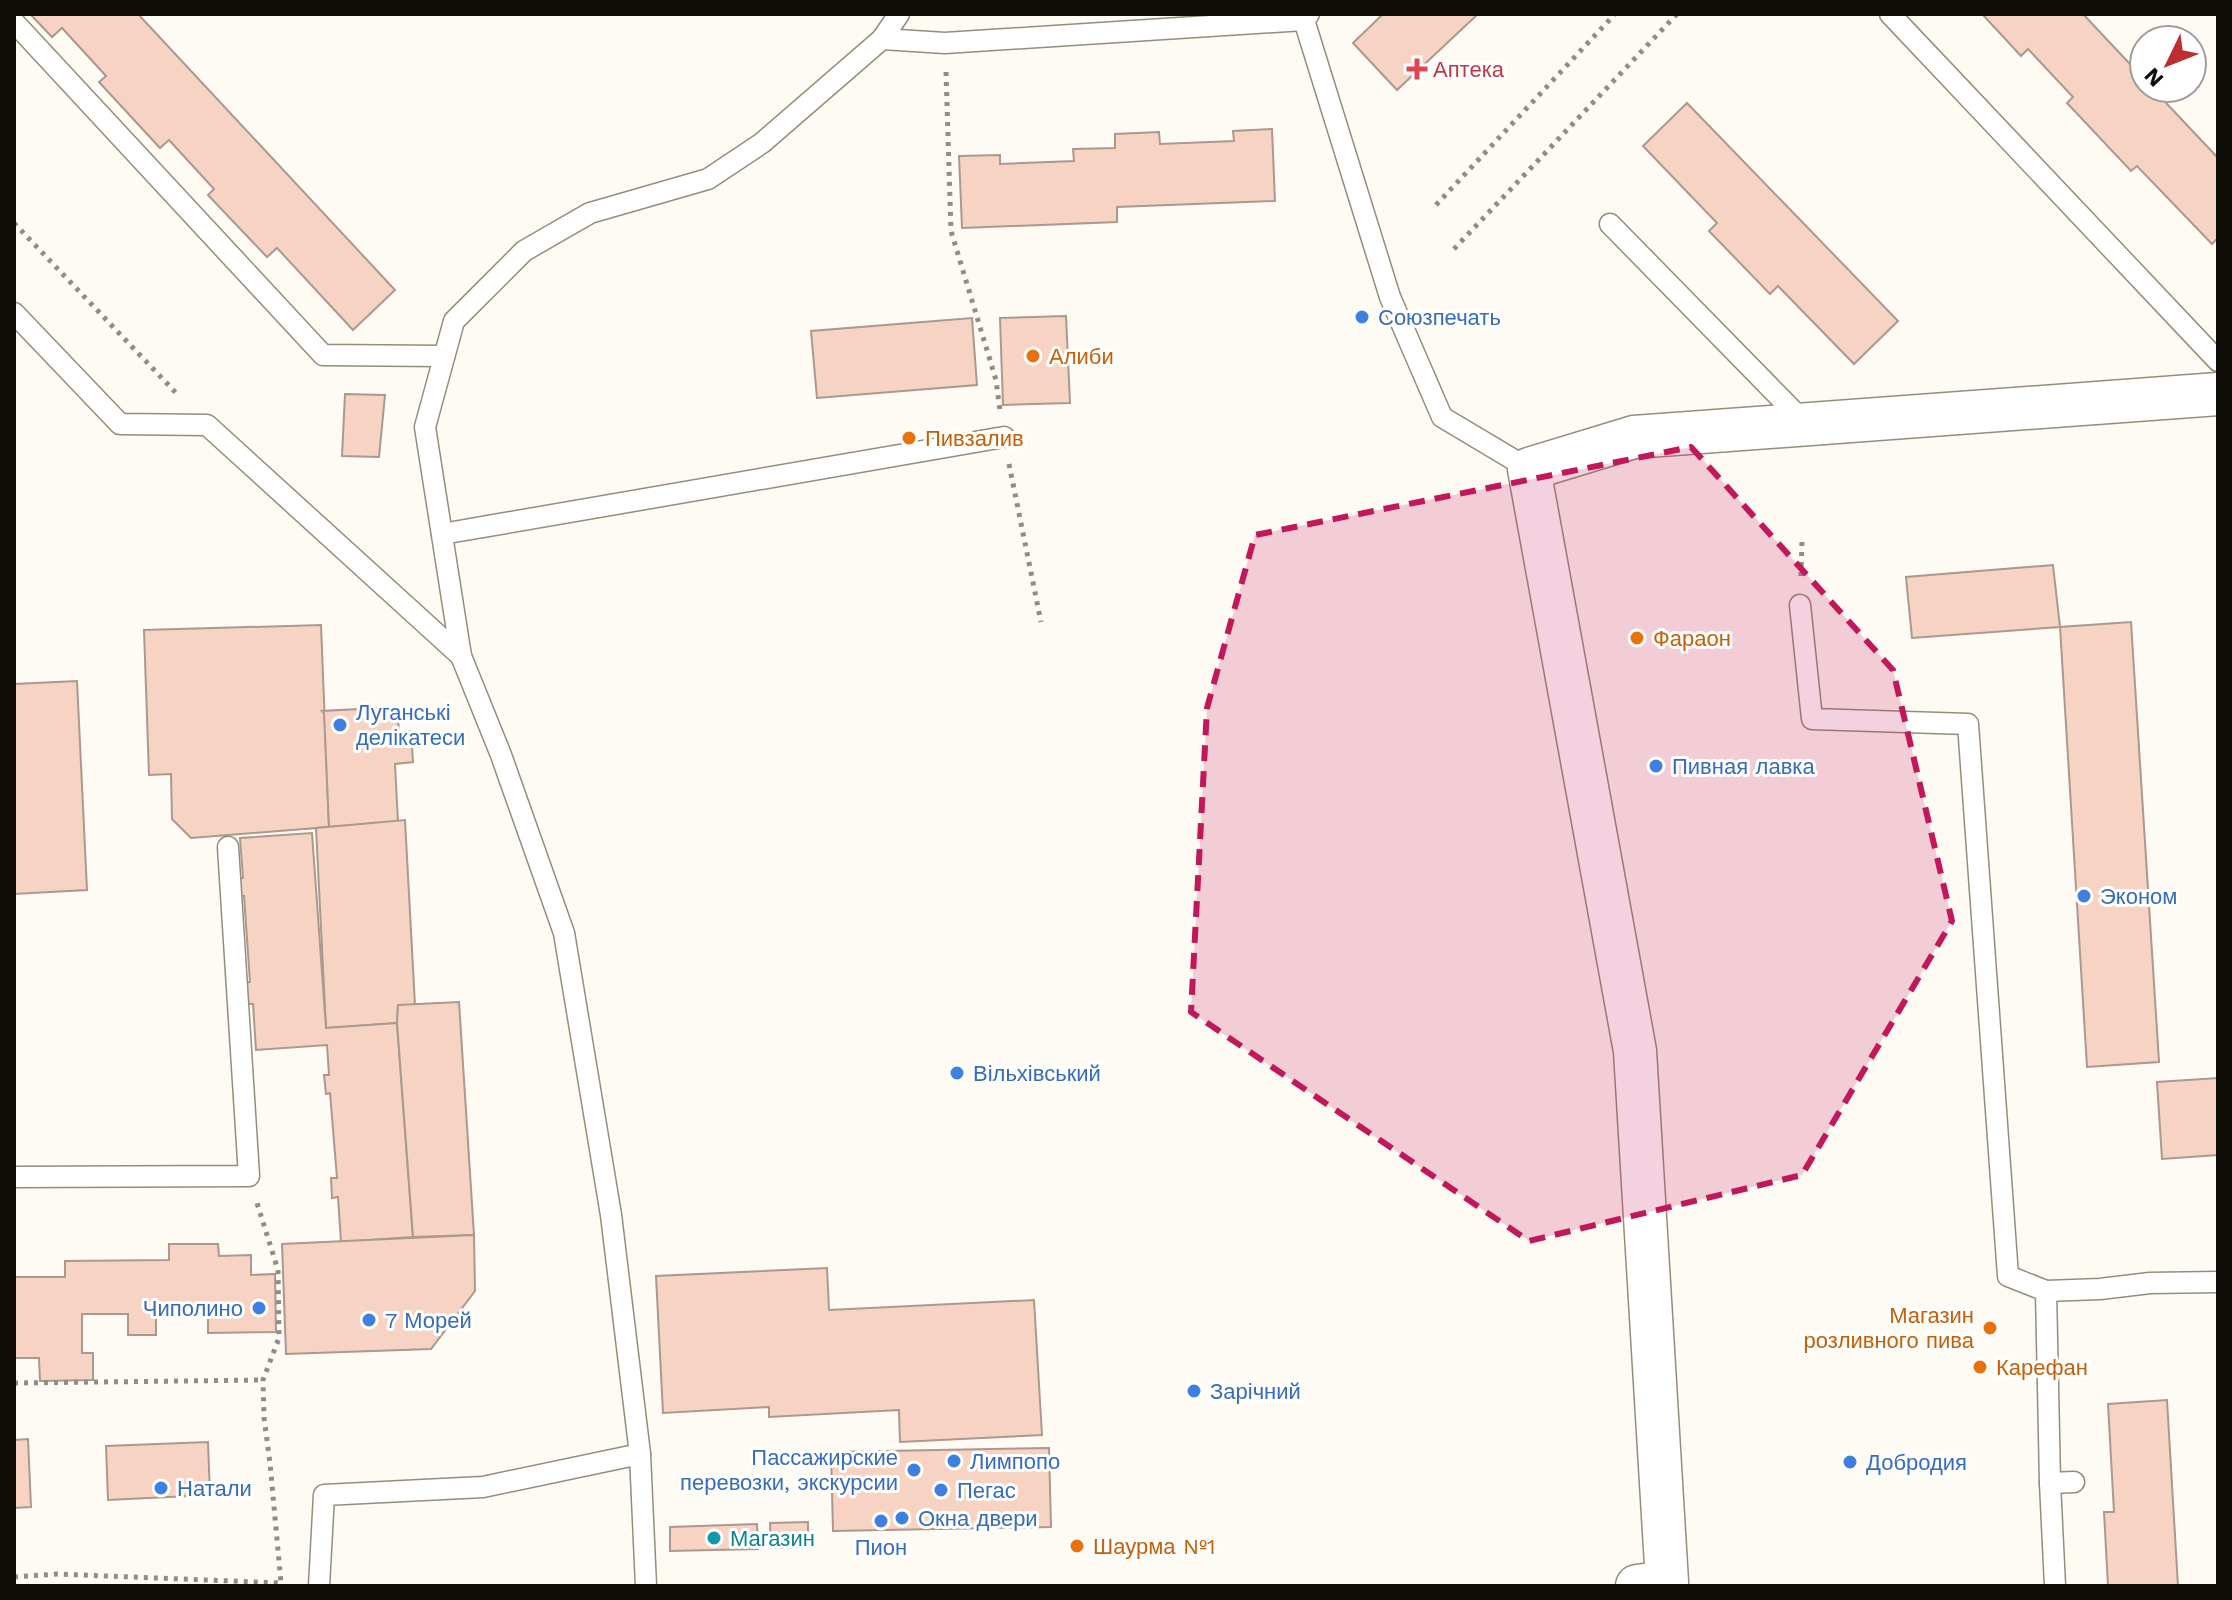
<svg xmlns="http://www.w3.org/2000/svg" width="2232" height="1600" viewBox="0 0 2232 1600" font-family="'Work Sans',sans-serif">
<rect width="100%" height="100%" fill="#fefbf4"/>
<g fill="#f6d3c2" stroke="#ab988f" stroke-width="2">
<polygon points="30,14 138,14 395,290 353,330 277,248 267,257 208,195 214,189 169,140 160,148 99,82 106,76 62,28 52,37"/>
<polygon points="1383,14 1478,14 1397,90 1353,43"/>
<polygon points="1982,14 2083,14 2144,79 2144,88 2152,88 2218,158 2218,238 2212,244 2137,166 2131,171 2067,103 2073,97 2028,49 2021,56"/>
<polygon points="1687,103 1898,321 1854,364 1778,286 1770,294 1709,231 1717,223 1643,146"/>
<polygon points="1272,129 1275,201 1117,207 1117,222 962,228 959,156 1000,155 1000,164 1074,161 1073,149 1115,148 1115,134 1159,132 1160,144 1234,141 1233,131"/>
<polygon points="1066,316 1070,403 1003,405 1000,318"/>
<polygon points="972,318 977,385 817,398 811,331"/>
<polygon points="345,394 385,395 379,457 342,456"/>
<polygon points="2053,565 2060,627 1912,638 1906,577"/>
<polygon points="2131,622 2159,1062 2087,1067 2060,627"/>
<polygon points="321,625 329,827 191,838 172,819 171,774 149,775 144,630"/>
<polygon points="77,681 87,890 14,894 14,684"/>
<polygon points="397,707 399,732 411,731 413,762 395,764 398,822 329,827 324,713 322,711"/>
<polygon points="405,820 415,1005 398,1005 397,1023 326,1028 316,828"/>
<polygon points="312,833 326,1028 397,1023 413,1237 341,1242 338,1197 332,1198 331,1178 337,1178 330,1093 326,1094 324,1075 329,1075 327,1045 256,1050 253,1004 246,1004 244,983 250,982 244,896 238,897 237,879 243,878 240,838"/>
<polygon points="459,1002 474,1235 413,1237 397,1023 398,1005"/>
<polygon points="2218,1078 2218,1155 2162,1159 2157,1082"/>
<polygon points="474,1235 475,1291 431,1349 286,1354 282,1244"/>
<polygon points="169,1244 218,1244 219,1256 251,1255 251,1275 275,1274 276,1332 208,1333 208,1311 156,1312 156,1335 128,1335 128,1314 82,1314 82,1353 93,1353 93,1380 40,1381 39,1358 14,1358 14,1277 65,1277 65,1261 169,1260"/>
<polygon points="827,1268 829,1310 1034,1300 1042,1435 900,1442 899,1410 769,1417 769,1407 663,1413 656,1276"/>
<polygon points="2167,1400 2178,1586 2108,1586 2104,1512 2114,1512 2108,1404"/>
<polygon points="28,1439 31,1507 14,1508 14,1440"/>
<polygon points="208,1442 210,1495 108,1500 106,1446"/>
<polygon points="1049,1448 1051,1527 833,1531 831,1452"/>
<polygon points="808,1522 808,1547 771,1548 770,1523"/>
<polygon points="757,1524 758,1549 670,1551 670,1527"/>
</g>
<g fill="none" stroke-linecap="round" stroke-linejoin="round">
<defs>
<g id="service">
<polyline points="1890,14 2218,361"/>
<polyline points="1304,20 1390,297 1442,417 1529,469"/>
<polyline points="14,22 323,355 444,356"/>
<polyline points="882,39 945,43 1304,20 1309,14"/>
<polyline points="1610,224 1806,424"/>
<polyline points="14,313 120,424 207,425 461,656"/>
<polyline points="442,534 1004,437"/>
<polyline points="1800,605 1812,719 1968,724 2008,1276 2046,1291 2050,1483 2055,1586"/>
<polyline points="14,1177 249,1176 228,847"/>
<polyline points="2046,1291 2100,1289 2150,1283 2218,1282"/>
<polyline points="640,1454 611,1215 564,933 501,755 461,656 425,427 454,321 524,251 590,213 708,179 762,143 882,39 899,14"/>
<polyline points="2050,1483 2074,1482"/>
<polyline points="319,1586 324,1495 483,1487 640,1454 646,1586"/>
</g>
<polyline id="minor" points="1637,1586 1667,1582 1635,1051 1529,469 1634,437 2218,394"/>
</defs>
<use href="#service" stroke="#958d7c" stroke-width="23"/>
<use href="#minor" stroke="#958d7c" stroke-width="45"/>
<g stroke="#908d87" stroke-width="5" stroke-dasharray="4 6" stroke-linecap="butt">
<polyline points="946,72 951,231 996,380 1000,411"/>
<polyline points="1436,205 1615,14"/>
<polyline points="14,223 179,396"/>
<polyline points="1454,249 1677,14"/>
<polyline points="1009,464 1041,622"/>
<polyline points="1801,576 1802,540"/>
<polyline points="14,1383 263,1380"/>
<polyline points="14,1577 57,1574 281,1583 270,1463 264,1418 263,1380 279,1338 278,1270 257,1203"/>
</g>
<use href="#service" stroke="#fff" stroke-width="20"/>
<use href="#minor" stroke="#fff" stroke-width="42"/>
</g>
<path fill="#c2185b" fill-opacity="0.2" stroke="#c2185b" stroke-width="6" stroke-dasharray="16 10" stroke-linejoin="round" d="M1691,447L1893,670L1952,921L1802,1175L1529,1241L1191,1012L1207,708L1255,535Z"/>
<path fill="#e0444e" stroke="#fff" stroke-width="3" d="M1413 57h8v8h8v8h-8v8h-8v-8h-8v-8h8z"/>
<g fill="#3f7fe0" stroke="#fff" stroke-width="3">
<circle cx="1362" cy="317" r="8"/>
<circle cx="340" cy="725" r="8"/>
<circle cx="1656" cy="766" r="8"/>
<circle cx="2084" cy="896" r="8"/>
<circle cx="957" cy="1073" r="8"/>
<circle cx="259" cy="1308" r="8"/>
<circle cx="369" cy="1320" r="8"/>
<circle cx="1194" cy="1391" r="8"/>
<circle cx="954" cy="1461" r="8"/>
<circle cx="1850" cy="1462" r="8"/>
<circle cx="914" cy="1470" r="8"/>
<circle cx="161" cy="1488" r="8"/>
<circle cx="941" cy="1490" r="8"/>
<circle cx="902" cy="1518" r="8"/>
<circle cx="881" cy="1521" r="8"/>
</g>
<g fill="#e8710a" stroke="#fff" stroke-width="3">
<circle cx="1033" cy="356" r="8"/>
<circle cx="909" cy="438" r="8"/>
<circle cx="1637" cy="638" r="8"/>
<circle cx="1990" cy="1328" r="8"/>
<circle cx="1980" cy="1367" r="8"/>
<circle cx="1077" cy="1546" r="8"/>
</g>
<circle fill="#0f9aa8" stroke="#fff" stroke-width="3" cx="714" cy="1538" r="8"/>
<g text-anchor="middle" stroke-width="6" stroke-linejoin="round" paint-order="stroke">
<g font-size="22" fill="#be3a42" stroke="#fff" text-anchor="start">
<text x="1433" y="77">Аптека</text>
</g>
<g font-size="22" fill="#366cbe" stroke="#fff" text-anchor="start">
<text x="1378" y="325">Союзпечать</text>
<text x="356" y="720">Луганські<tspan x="356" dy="25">делікатеси</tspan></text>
<text x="1672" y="774">Пивная лавка</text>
<text x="2100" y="904">Эконом</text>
<text x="973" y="1081">Вільхівський</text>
<text x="243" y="1316" text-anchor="end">Чиполино</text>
<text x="385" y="1328">7 Морей</text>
<text x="1210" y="1399">Зарічний</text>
<text x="898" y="1465" text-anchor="end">Пассажирские<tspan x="898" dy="25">перевозки, экскурсии</tspan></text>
<text x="970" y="1469">Лимпопо</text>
<text x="1866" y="1470">Добродия</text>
<text x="177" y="1496">Натали</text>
<text x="957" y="1498">Пегас</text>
<text x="918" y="1526">Окна двери</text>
<text x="881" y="1555" text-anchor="middle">Пион</text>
</g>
<g font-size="22" fill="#c56008" stroke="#fff" text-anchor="start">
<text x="1049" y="364">Алиби</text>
<text x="925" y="446">Пивзалив</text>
<text x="1653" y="646">Фараон</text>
<text x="1974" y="1323" text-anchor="end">Магазин<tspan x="1974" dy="25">розливного пива</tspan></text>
<text x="1996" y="1375">Карефан</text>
<text x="1093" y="1554">Шаурма №1</text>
</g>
<g font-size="22" fill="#0d838f" stroke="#fff" text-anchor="start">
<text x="730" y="1546">Магазин</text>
</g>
</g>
<rect width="2232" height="1600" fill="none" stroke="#0f0d07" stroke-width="32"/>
<g transform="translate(2168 64) rotate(227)"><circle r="38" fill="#ffffff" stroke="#9f9e9c" stroke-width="2"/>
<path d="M0-6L14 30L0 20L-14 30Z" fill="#bd2e30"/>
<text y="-12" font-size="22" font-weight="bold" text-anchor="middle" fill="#0f0d07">N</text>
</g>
</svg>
